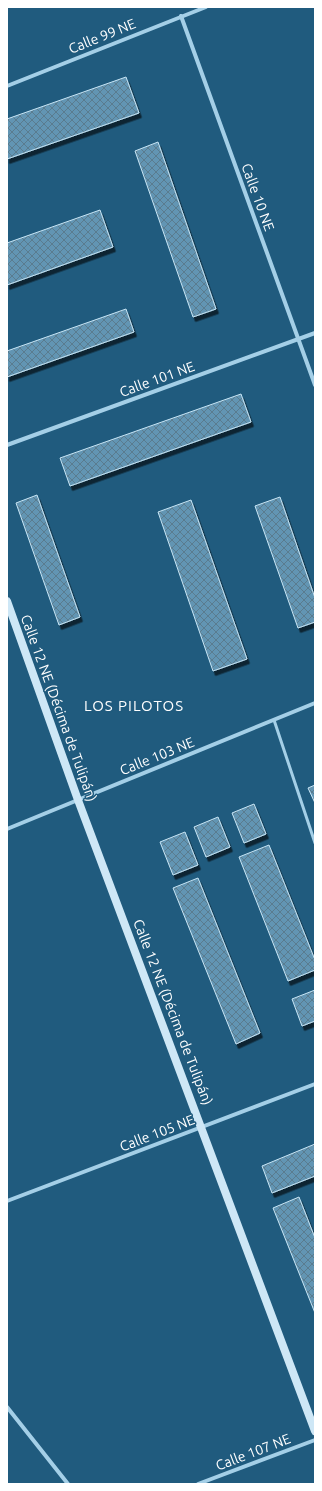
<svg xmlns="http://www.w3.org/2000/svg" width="322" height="1491" viewBox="0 0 322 1491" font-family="Ubuntu,sans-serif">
<defs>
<pattern id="building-cross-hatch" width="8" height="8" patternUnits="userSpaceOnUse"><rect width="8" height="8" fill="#6295b3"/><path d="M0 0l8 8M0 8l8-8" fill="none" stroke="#5a7b8f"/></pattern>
<filter id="shadow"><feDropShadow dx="2.5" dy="4.5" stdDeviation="0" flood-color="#0009"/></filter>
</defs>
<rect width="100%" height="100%" fill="#205b7e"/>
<g fill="url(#building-cross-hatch)" stroke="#c7e5f5" filter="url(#shadow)">
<polygon points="126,77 139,113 7,159 7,119"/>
<polygon points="158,142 216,309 193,317 135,151"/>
<polygon points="100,210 113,247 7,285 7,243"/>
<polygon points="126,309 134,332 7,377 7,351"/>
<polygon points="241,394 251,422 70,486 60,458"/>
<polygon points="37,495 80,617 59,625 16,503"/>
<polygon points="280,497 315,598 315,622 298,628 255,506"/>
<polygon points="191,500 247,659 213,671 158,512"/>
<polygon points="315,785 315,803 308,788"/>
<polygon points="254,804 266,834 244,843 232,813"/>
<polygon points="218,817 230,847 206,857 194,827"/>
<polygon points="185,832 198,865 173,875 160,842"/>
<polygon points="269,845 315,960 315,970 288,981 239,857"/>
<polygon points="198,878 260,1033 236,1044 173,888"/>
<polygon points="315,990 315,1021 302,1026 292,999"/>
<polygon points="315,1144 315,1176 272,1193 262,1166"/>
<polygon points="299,1197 315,1238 315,1313 273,1208"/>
</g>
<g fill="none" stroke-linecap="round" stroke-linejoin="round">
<polyline stroke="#a4cfe7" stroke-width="3" points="274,720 315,843"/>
<g stroke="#a4cfe7" stroke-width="4">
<polyline points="181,16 315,385"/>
<polyline points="7,86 206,7"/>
<polyline points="7,445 315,333"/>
<polyline points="7,829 315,703"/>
<polyline points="7,1201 315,1084"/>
<polyline points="7,1407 68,1484"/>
<polyline points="198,1484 315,1440"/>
</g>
<polyline stroke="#cee7f6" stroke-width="8" points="7,601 78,800 315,1431"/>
</g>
<g text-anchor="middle" stroke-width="3" stroke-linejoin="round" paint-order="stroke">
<g font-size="14" fill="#fff" stroke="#205b7e">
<text transform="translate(102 36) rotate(-22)" y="5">Calle 99 NE</text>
<text transform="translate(258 197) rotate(70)" y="5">Calle 10 NE</text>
<text transform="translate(157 379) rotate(-20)" y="5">Calle 101 NE</text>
<text transform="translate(59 708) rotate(70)" y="5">Calle 12 NE (Décima de Tulipán)</text>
<text transform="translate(157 756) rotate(-22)" y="5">Calle 103 NE</text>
<text transform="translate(173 1012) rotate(69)" y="5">Calle 12 NE (Décima de Tulipán)</text>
<text transform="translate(157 1133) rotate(-21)" y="5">Calle 105 NE</text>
<text transform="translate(253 1452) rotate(-21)" y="5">Calle 107 NE</text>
</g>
<g font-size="15" letter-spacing="1" fill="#fff" stroke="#205b7e">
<text x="134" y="711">LOS PILOTOS</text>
</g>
</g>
<rect width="322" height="1491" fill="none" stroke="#ffffff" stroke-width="16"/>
</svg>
